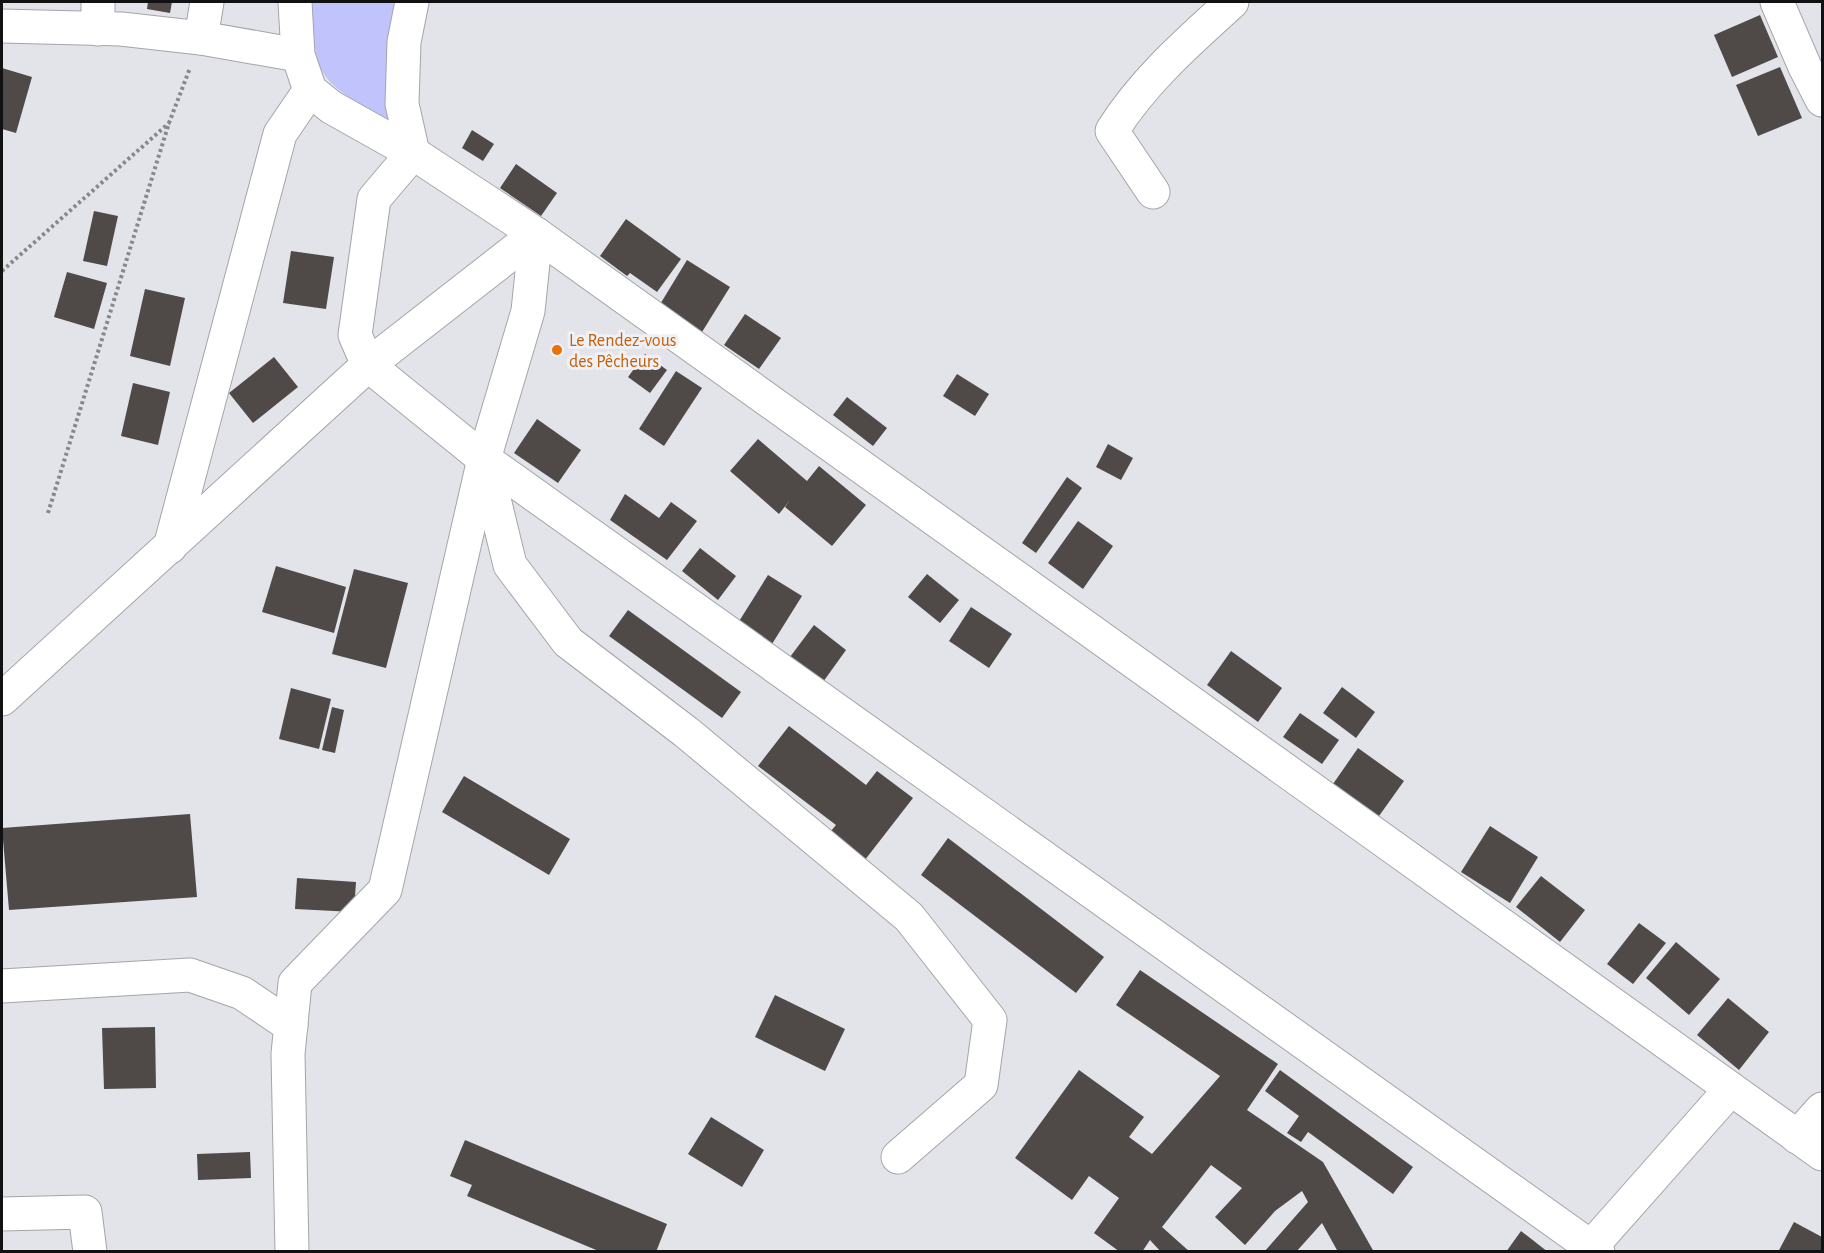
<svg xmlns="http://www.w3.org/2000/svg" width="1824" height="1253" viewBox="0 0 1824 1253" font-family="'Alegreya Sans',sans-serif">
<rect width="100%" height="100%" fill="#e3e4e9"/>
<path fill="#c0c3fc" d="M312,2H398L389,42L386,78L388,120C369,110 336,93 324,74C313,57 312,22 312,2Z"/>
<g fill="#4f4a48">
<polygon points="148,2 172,2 170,13 147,9"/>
<polygon points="1760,15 1778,57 1732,77 1714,35"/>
<polygon points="1780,67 1802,118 1758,136 1736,85"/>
<polygon points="2,68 32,77 16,133 2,129"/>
<polygon points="472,130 494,144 483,161 462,148"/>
<polygon points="516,164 557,193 541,216 500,188"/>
<polygon points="94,211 118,216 107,266 83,261"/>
<polygon points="626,219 681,259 657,292 630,273 627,276 600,256"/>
<polygon points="291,251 334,257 326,309 283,303"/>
<polygon points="687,260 730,287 702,332 659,306"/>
<polygon points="67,272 107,283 94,329 54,317"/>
<polygon points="145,289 185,298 170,366 130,356"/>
<polygon points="745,314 781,338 759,369 724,345"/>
<polygon points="645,354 667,370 650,393 628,377"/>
<polygon points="274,357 298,387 253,423 229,393"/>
<polygon points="676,371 702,388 664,446 639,429"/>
<polygon points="957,374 989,394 975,416 943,396"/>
<polygon points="133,383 170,392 158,445 121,436"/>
<polygon points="847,397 887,428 873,446 833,415"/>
<polygon points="537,419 581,450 558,483 514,453"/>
<polygon points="758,439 807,481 819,466 866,505 832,546 785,507 790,500 779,514 730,471"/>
<polygon points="1108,444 1133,458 1121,480 1096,467"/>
<polygon points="1067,477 1082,488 1036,553 1022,543"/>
<polygon points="625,494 659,518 671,502 697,521 667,560 610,520"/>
<polygon points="1078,521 1113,546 1083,589 1048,563"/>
<polygon points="700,548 736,576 718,600 682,571"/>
<polygon points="276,566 346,587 334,633 262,612"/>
<polygon points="354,569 408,583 386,668 332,654"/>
<polygon points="927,574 959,600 940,623 908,597"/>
<polygon points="768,575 802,596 772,644 738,623"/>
<polygon points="971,607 1012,634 989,668 949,641"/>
<polygon points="628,610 741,692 722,718 609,636"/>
<polygon points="814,625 846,650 823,682 790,657"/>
<polygon points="1231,651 1282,688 1258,722 1207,685"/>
<polygon points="1342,687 1375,712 1356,738 1323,713"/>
<polygon points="291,688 331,699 319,749 279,739"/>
<polygon points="332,707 344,710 335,753 322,750"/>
<polygon points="1300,713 1339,740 1322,764 1283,737"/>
<polygon points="789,726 866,785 877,771 913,798 861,865 826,837 836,825 758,766"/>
<polygon points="1358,748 1404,781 1379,816 1333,784"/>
<polygon points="464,776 570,839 549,875 442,812"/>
<polygon points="190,814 197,897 9,910 2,828"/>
<polygon points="1490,826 1538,857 1510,903 1461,872"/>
<polygon points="948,838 1104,957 1076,993 921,875"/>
<polygon points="1541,876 1585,910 1560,942 1516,907"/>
<polygon points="297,878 356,882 354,912 295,909"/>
<polygon points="1639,923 1666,943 1633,984 1607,964"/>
<polygon points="1676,942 1720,979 1689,1015 1646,978"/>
<polygon points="1140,970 1278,1064 1247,1110 1323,1162 1374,1252 1338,1252 1322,1223 1296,1252 1264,1252 1308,1202 1302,1191 1275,1211 1245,1245 1215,1217 1242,1188 1211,1165 1162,1227 1190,1252 1161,1252 1150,1240 1142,1252 1120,1252 1094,1233 1119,1198 1089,1176 1072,1200 1015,1158 1079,1070 1144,1117 1129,1137 1152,1154 1220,1076 1116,1005"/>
<polygon points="775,995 845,1029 825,1071 755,1037"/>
<polygon points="1728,998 1769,1032 1739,1070 1697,1035"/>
<polygon points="155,1027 156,1088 104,1089 102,1028"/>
<polygon points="1280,1070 1413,1167 1393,1194 1308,1132 1301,1142 1287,1133 1299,1116 1265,1091"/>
<polygon points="711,1117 764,1150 742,1187 688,1154"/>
<polygon points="465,1140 667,1224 656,1252 601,1252 467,1196 472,1185 450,1176"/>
<polygon points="250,1152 251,1178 198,1180 197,1154"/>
<polygon points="1794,1222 1822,1237 1822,1252 1778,1252"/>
<polygon points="1521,1231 1548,1252 1506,1252"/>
</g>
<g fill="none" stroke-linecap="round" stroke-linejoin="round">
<defs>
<g id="minor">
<polyline points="98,2 98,29"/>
<polyline points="1777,2 1805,67 1822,100"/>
<polyline points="2,26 121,29 201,38 298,55"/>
<polyline points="201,38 207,2"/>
<polyline points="413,153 374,199 355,335 368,365 484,459 1598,1252"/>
<path d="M1153,192L1112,131C1143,81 1189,41 1232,2"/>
<polyline points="486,466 510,565 568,642 686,732 909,917 990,1020 981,1085 898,1157"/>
<polyline points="170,547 280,134 310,90"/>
<polyline points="2,699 368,365 536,234"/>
<polyline points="2,986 190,975 242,993 291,1026"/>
<polyline points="1797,1137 1822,1109"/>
<polyline points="2,1214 85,1212 90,1252"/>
<polyline points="1591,1247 1730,1090"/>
<polyline points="292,1252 288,1054 295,983 385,890 484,459 528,311 536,234"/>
</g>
<g id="major">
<polyline points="295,2 298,55 310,90 331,107 413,153 536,234 1822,1154"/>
<polyline points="412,2 404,42 402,104 413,153"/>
</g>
</defs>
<use href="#minor" stroke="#a4a5aa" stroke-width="35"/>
<use href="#major" stroke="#a4a5aa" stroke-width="35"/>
<g stroke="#88888c" stroke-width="4" stroke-dasharray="3 3" stroke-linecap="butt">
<polyline points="2,271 169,123"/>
<polyline points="48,513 169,123 190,68"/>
</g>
<use href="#minor" stroke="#fff" stroke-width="33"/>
<use href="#major" stroke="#fff" stroke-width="33"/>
</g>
<circle fill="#e8710a" stroke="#f0f1f6" stroke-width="2" cx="557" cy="350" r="6"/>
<g text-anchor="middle" stroke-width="6" stroke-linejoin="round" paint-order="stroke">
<g font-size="18" fill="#c56008" stroke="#f0f1f6" text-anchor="start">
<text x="569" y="346">Le Rendez-vous<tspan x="569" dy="21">des Pêcheurs</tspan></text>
</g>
</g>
<rect width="1824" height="1253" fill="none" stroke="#111113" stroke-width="6"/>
</svg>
